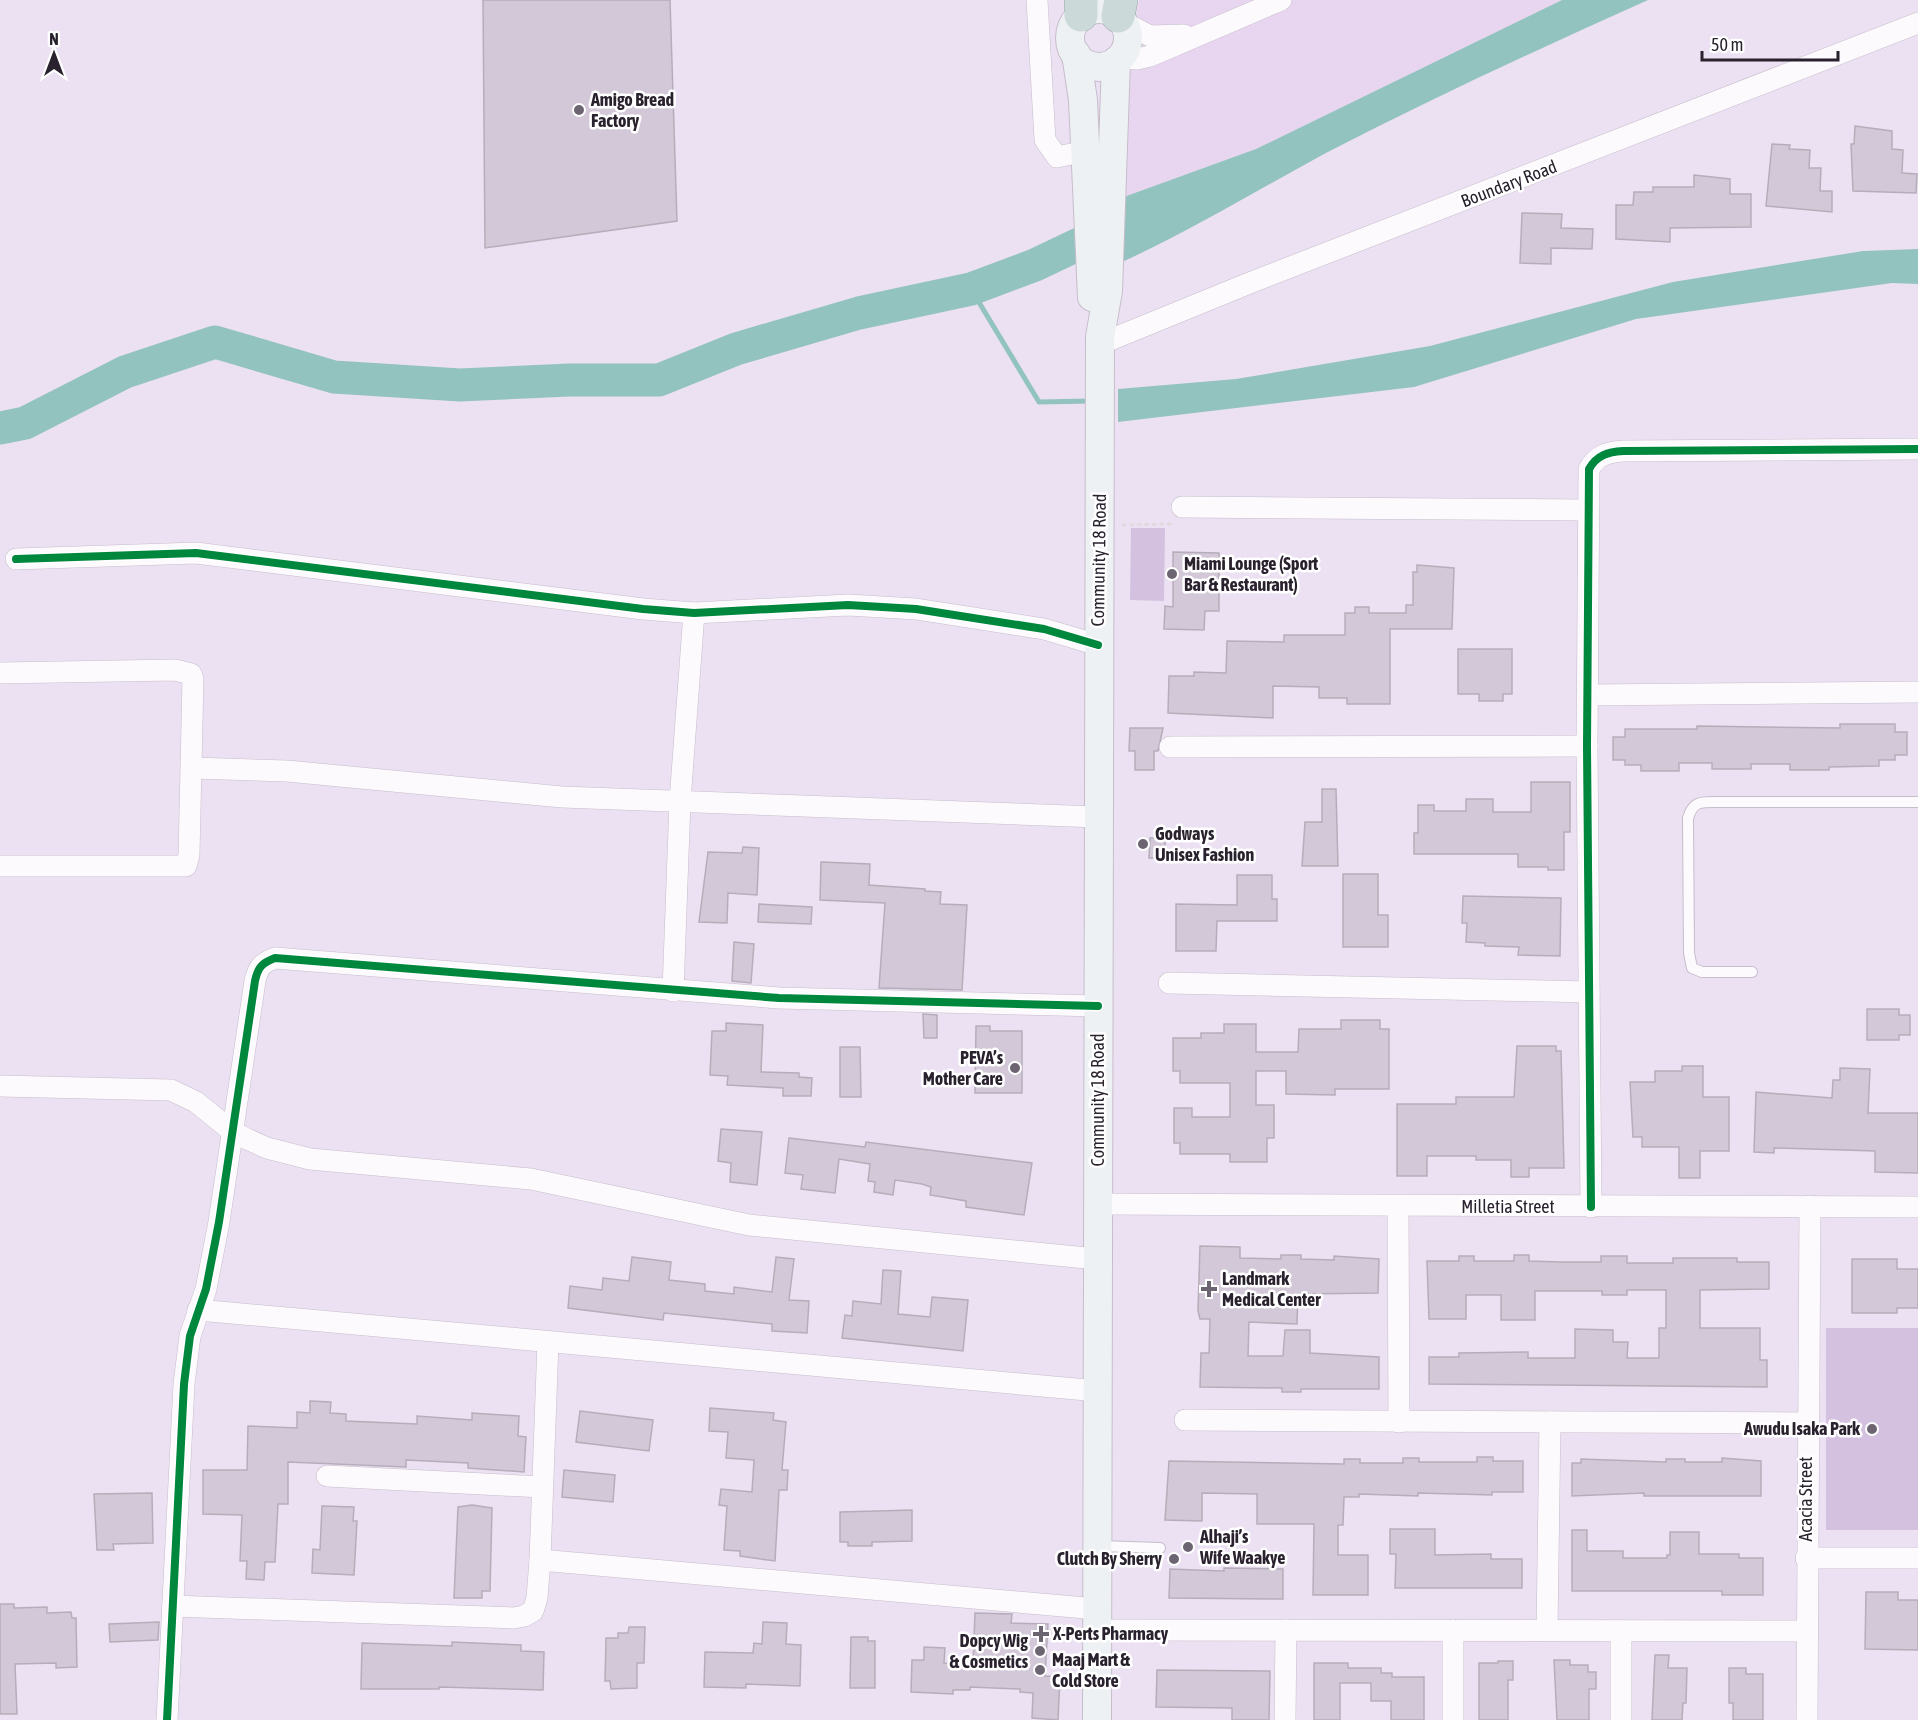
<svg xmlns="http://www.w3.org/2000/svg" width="1918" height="1720" viewBox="0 0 1918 1720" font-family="'Asap Condensed',sans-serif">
<rect width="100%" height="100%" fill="#ece1f2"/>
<polygon fill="#e8d6f1" points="1139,0 1562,0 1256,149 1121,198 1122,110"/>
<g fill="#d4c0df">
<polygon points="1131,528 1165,528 1164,601 1130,600"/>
<rect x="1826" y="1328" width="92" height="202"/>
</g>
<g fill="#93c3be">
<path d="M1562,0H1648C1539,49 1430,99 1324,154C1256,191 1190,231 1120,263L1121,198L1256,149Z"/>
<polygon points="1918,249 1918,284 1892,283 1636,319 1414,387 1118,422 1118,389 1236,379 1430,346 1673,282 1863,251"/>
</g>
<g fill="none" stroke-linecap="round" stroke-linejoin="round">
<polyline stroke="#93c3be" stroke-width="5" points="971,289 1039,402 1091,401"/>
<polyline stroke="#93c3be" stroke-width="33" points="0,428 25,423 125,372 215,342 334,377 460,385 570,380 659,380 736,349 859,313 971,289 1035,265 1115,227"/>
</g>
<g fill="#d2c8d8" stroke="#b6adba" stroke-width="1.5">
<polygon points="483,0 670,0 677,221 485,248"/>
<polygon points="1855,126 1892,131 1892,149 1903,150 1902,173 1917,174 1916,193 1853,191 1851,144 1854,144"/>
<polygon points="1772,144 1790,145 1789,149 1810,150 1809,168 1821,168 1820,191 1832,191 1832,212 1766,206"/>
<polygon points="1694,175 1730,179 1730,194 1751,194 1751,227 1670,228 1670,242 1616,239 1616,205 1633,205 1634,192 1653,192 1653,187 1694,187"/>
<polygon points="1522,213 1562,214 1561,228 1593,229 1592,249 1551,248 1551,264 1520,263"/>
<polygon points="1173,552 1219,553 1219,611 1205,611 1204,630 1164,629 1165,606 1173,607"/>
<polygon points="1417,565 1454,568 1452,629 1390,629 1390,704 1347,704 1347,698 1319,698 1319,687 1273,686 1273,718 1168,713 1169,676 1194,676 1194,672 1226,673 1227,641 1284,642 1284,635 1345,635 1345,613 1355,613 1355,607 1369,607 1369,613 1406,613 1406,605 1413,605 1413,572 1417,572"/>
<polygon points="1458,649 1512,649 1512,694 1503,694 1503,701 1479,701 1479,694 1458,694"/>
<polygon points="1840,724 1895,724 1895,732 1907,732 1907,755 1895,755 1895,760 1879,760 1879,766 1829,767 1829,770 1790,770 1790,764 1751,764 1751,769 1712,769 1712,763 1679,763 1679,771 1641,771 1641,765 1625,765 1625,760 1613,760 1613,737 1625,737 1625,729 1697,729 1697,726 1840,728"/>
<polygon points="1130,728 1163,728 1158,751 1154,751 1154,770 1135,770 1135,751 1129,751"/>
<polygon points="1531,782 1570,782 1570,832 1564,832 1564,870 1548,870 1548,867 1518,867 1518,854 1414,854 1414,833 1418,833 1418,805 1434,805 1434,811 1466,811 1466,799 1493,799 1493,812 1531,812"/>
<polygon points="1322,789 1336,789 1338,866 1302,866 1305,822 1322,822"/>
<polygon points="1150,838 1165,838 1165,858 1149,858"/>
<polygon points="743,847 759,848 757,895 728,893 727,923 699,922 708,852 742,853"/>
<polygon points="821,862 870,864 869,885 925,889 925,891 941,892 940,904 967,905 962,990 879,988 885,903 820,900"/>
<polygon points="1343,874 1378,874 1378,915 1388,915 1388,947 1343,947"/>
<polygon points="1237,875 1272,875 1272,899 1277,899 1277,921 1217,921 1216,951 1176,951 1176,904 1237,905"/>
<polygon points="1463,896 1561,898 1560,956 1518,955 1519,947 1485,946 1485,943 1466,942 1467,923 1462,923"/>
<polygon points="759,904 812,907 811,924 758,922"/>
<polygon points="734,942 754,944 751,983 732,981"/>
<polygon points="1867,1009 1899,1009 1899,1015 1910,1015 1910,1035 1899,1035 1899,1040 1867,1040"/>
<polygon points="923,1014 937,1015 937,1038 924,1038"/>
<polygon points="1341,1020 1380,1020 1380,1029 1389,1029 1389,1089 1335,1089 1335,1095 1286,1094 1286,1071 1256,1071 1256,1105 1274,1105 1274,1138 1267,1138 1267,1162 1230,1162 1230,1154 1180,1154 1180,1143 1174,1143 1174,1108 1192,1108 1192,1117 1230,1117 1230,1083 1180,1083 1180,1071 1173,1071 1173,1038 1201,1038 1201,1033 1224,1033 1224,1024 1256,1024 1256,1052 1298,1052 1299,1029 1341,1029"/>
<polygon points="726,1023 763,1025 761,1072 799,1073 799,1077 812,1078 811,1096 783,1096 783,1088 727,1085 728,1076 710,1075 712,1031 726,1031"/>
<polygon points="976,1026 990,1026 990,1031 1022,1031 1022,1093 975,1093"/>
<polygon points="1517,1046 1556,1046 1556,1051 1561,1051 1564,1168 1529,1168 1529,1177 1511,1177 1511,1160 1476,1160 1476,1156 1427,1156 1427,1176 1397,1176 1397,1104 1456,1104 1456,1097 1514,1097"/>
<polygon points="840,1047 860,1047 861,1097 840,1097"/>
<polygon points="1682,1066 1703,1066 1703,1097 1729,1097 1729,1151 1700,1151 1700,1178 1679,1178 1679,1147 1642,1147 1642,1137 1633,1137 1630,1082 1655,1082 1655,1071 1682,1071"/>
<polygon points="1840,1068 1870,1069 1868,1113 1918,1113 1918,1173 1875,1172 1875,1151 1774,1148 1774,1153 1754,1152 1756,1092 1832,1098 1833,1080 1840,1080"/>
<polygon points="721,1129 762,1132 757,1185 730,1182 731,1163 718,1161"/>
<polygon points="789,1138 865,1147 866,1142 1032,1163 1024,1215 966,1207 966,1201 930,1195 931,1187 922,1184 895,1180 893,1195 874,1192 875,1182 868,1181 870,1164 839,1159 835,1193 801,1189 803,1175 785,1173"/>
<polygon points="1200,1246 1240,1247 1240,1258 1281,1259 1281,1255 1301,1255 1301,1259 1334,1260 1334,1256 1379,1259 1378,1293 1298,1294 1297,1324 1249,1322 1248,1356 1283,1356 1285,1330 1310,1330 1310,1353 1379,1357 1379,1389 1301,1389 1301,1392 1282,1392 1282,1388 1200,1387 1201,1353 1209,1353 1210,1319 1200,1319 1198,1311"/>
<polygon points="1514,1255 1529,1255 1529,1261 1561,1262 1601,1262 1601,1256 1627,1256 1627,1263 1673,1263 1673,1258 1737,1258 1737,1262 1769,1262 1769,1289 1700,1290 1700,1328 1760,1328 1760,1360 1767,1360 1767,1387 1429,1384 1429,1357 1459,1357 1459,1353 1528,1352 1528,1358 1575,1358 1575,1329 1613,1330 1613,1342 1628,1342 1627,1358 1659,1358 1659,1328 1666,1328 1666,1290 1627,1290 1627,1295 1602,1295 1602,1291 1535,1291 1535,1320 1501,1320 1501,1295 1466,1295 1466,1319 1429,1319 1427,1261 1459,1261 1459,1256 1474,1256 1474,1261 1514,1261"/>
<polygon points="632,1257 671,1262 669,1280 705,1284 705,1291 734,1294 734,1287 772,1292 776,1257 794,1259 789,1300 809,1301 807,1333 772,1331 772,1324 664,1313 663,1320 568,1308 570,1286 602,1290 603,1278 629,1281"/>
<polygon points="1852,1259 1897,1259 1897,1269 1918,1269 1918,1308 1897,1308 1897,1313 1852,1313"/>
<polygon points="883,1270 901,1271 898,1314 930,1317 932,1297 968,1300 963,1351 842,1338 845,1315 852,1316 853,1301 881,1304"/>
<polygon points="310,1401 331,1402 330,1413 346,1414 346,1421 417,1424 417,1416 472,1420 472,1413 519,1416 518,1436 526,1437 524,1472 468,1468 468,1463 406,1460 406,1467 288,1462 288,1504 278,1504 275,1562 265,1562 264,1580 246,1579 247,1561 240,1561 242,1515 203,1514 203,1470 247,1470 248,1426 297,1428 297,1412 310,1413"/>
<polygon points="710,1408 774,1413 773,1420 786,1422 782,1470 788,1470 787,1490 779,1490 775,1561 740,1556 740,1551 724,1550 727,1506 719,1505 721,1489 752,1492 754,1460 726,1458 728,1432 709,1431"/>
<polygon points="580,1411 653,1420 649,1451 576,1442"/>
<polygon points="1477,1457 1493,1457 1493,1461 1523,1461 1523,1492 1492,1492 1492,1495 1418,1493 1418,1496 1359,1494 1359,1497 1344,1497 1343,1525 1338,1525 1338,1555 1368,1555 1368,1595 1313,1595 1314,1524 1257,1524 1257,1494 1202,1493 1202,1521 1165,1520 1169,1461 1344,1464 1344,1459 1360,1459 1360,1463 1403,1463 1403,1458 1419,1458 1419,1462 1477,1462"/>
<polygon points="1722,1458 1761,1461 1761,1496 1644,1496 1644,1493 1572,1496 1572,1463 1581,1463 1581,1459 1666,1462 1666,1459 1685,1459 1685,1462 1722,1462"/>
<polygon points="564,1470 615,1475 613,1502 562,1497"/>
<polygon points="152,1493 153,1543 113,1544 114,1550 97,1550 94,1494"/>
<polygon points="472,1505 492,1508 490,1591 482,1591 482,1598 454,1598 458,1507"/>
<polygon points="322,1506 354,1507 353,1521 357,1521 354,1575 312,1573 313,1549 320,1550"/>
<polygon points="912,1510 912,1541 872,1542 872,1546 848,1546 848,1542 840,1542 840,1512"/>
<polygon points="1390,1529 1435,1529 1435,1555 1491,1554 1491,1559 1522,1559 1522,1588 1395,1588 1396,1554 1390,1554"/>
<polygon points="1572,1530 1587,1530 1587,1551 1623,1551 1623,1558 1667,1558 1667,1555 1670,1555 1670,1532 1699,1532 1699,1554 1739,1554 1739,1558 1763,1558 1763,1595 1722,1595 1722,1591 1572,1591"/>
<polygon points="1224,1568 1283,1569 1283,1599 1169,1598 1170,1569 1224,1571"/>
<polygon points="1866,1592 1898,1592 1898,1600 1918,1600 1918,1650 1865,1649"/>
<polygon points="0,1604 14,1604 14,1608 47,1607 47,1613 71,1612 72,1618 76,1618 77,1667 56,1668 56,1663 15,1664 17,1714 0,1714"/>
<polygon points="975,1613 1012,1614 1011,1623 1048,1624 1045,1676 1060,1677 1058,1720 1032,1718 1033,1693 1020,1692 1020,1689 970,1687 970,1690 953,1690 953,1694 911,1692 912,1660 924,1660 924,1647 945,1648 944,1663 973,1664"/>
<polygon points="159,1622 158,1640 110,1642 109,1624"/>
<polygon points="763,1622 787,1623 786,1644 801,1645 800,1686 746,1684 746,1688 704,1687 705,1652 753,1653 754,1643 762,1644"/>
<polygon points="629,1627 645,1627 644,1663 637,1663 637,1688 611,1689 610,1681 605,1681 606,1638 618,1638 618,1633 628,1633"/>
<polygon points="851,1637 868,1637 868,1641 875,1641 875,1688 850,1688"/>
<polygon points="452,1642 521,1645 521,1651 544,1652 543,1690 439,1687 439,1689 361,1689 362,1643 452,1646"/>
<polygon points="1655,1655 1669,1655 1668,1668 1687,1668 1686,1703 1683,1703 1682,1720 1652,1720"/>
<polygon points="1554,1660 1570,1660 1570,1665 1588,1665 1588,1672 1596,1672 1596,1689 1589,1689 1589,1720 1557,1720"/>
<polygon points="1498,1661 1513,1661 1513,1680 1508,1680 1508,1720 1479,1720 1479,1663 1498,1663"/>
<polygon points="1314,1663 1348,1663 1348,1668 1381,1668 1381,1673 1392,1673 1392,1677 1424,1677 1424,1720 1391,1720 1391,1701 1371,1701 1371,1683 1340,1683 1340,1720 1314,1720"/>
<polygon points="1729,1668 1746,1668 1746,1674 1763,1674 1763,1720 1733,1720 1733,1703 1729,1703"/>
<polygon points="1157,1670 1270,1671 1269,1720 1232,1720 1232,1708 1156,1707"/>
</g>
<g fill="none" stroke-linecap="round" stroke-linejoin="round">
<defs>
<g id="lane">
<path d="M1752,972H1702L1692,968L1689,953L1688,818C1693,801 1701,802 1717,802H1918"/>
<polyline points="1098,1546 1160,1548"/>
</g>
<g id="street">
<polyline points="1037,0 1045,140 1057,157 1086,151"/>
<polyline points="1123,22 1150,36 1184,35"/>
<polyline points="1121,58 1137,59 1150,56 1281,0"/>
<polyline points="1100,344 1252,282 1918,23"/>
<polyline points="1182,507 1587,510"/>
<polyline points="16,559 196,553 643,609 694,613 848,605 916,609 1044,629 1098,645"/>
<polyline points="0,673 175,670 191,674 193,679 189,855 186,866 0,866"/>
<polyline points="1588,695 1918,692"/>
<polyline points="1170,747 1587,746"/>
<polyline points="192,768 287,771 562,797 1098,817"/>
<polyline points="1169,983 1589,992"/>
<polyline points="673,991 680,801 694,613"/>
<polyline points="0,1086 171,1090 196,1102 233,1132 247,1139 267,1148 310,1159 531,1179 749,1225 1097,1259"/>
<polyline points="1097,1204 1918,1207"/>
<polyline points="1398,1207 1399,1422"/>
<path d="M1591,1207L1587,746L1589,469C1597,455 1608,452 1623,451L1918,449"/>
<polyline points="198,1310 1098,1391"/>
<polyline points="1185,1420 1807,1423"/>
<polyline points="327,1476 542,1487"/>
<polyline points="1806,1558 1918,1558"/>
<polyline points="540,1560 1097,1609"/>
<polyline points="173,1606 514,1618 524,1616 533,1611 537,1598 540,1560 548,1342"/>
<polyline points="1097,1630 1807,1631"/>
<polyline points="1547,1630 1550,1422"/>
<path d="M167,1720L184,1384L190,1336L206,1289L219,1222L255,981C258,967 262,963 275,958L779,998L1098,1006"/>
<polyline points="1285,1720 1286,1630"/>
<polyline points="1453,1720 1453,1630"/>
<polyline points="1621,1720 1621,1631"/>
<polyline points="1807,1720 1810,1206"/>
</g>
<g id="secondary">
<circle cx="1099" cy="38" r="29"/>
<polyline points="1076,54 1083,100 1092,297"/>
<polyline points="1097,1720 1100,337 1108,291 1116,61"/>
</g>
<g id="highway">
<polyline points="1081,0 1081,15"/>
<polyline points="1118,16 1121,0"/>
</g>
</defs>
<use href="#lane" stroke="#c6bdcb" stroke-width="12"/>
<use href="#street" stroke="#c6bdcb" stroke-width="22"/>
<use href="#secondary" stroke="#c6bdcb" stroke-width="30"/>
<use href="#highway" stroke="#9aa5ab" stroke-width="34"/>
<polyline stroke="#dedadf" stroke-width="3" stroke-dasharray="4.5 3" stroke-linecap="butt" points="1122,525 1173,524"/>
<use href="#lane" stroke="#fcfafd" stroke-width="10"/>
<use href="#street" stroke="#fcfafd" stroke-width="21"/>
<use href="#secondary" stroke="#eef1f3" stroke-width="28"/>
<use href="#highway" stroke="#ccd9d9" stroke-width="33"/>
<defs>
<g id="cycleway">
<polyline points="16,559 196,553 643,609 694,613 848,605 916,609 1044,629 1098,645"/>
<path d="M1591,1207L1587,746L1589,469C1597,455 1608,452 1623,451L1918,449"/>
<path d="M167,1720L184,1384L190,1336L206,1289L219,1222L255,981C258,967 262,963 275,958L779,998L1098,1006"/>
</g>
</defs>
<use href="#cycleway" stroke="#fff" stroke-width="11"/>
<use href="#cycleway" stroke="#00873e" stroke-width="8"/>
</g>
<g fill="#6d6472" stroke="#fff" stroke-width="2">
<circle cx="579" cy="110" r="6"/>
<circle cx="1172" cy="574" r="6"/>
<circle cx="1143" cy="844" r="6"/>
<circle cx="1015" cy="1068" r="6"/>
<path d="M1206 1280h6v6h6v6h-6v6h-6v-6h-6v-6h6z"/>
<circle cx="1872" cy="1429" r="6"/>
<circle cx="1188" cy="1547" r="6"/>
<circle cx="1174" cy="1559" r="6"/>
<path d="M1038 1625h6v6h6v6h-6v6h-6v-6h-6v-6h6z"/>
<circle cx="1040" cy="1651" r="6"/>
<circle cx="1040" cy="1670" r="6"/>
</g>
<g text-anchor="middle" stroke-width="5" stroke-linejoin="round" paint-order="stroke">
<g font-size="18" font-weight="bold" fill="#29212d" stroke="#fff" text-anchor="start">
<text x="591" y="106">Amigo Bread<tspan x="591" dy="21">Factory</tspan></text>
<text x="1184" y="570">Miami Lounge (Sport<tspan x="1184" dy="21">Bar &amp; Restaurant)</tspan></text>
<text x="1155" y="840">Godways<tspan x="1155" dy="21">Unisex Fashion</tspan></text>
<text x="1003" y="1064" text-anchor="end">PEVA’s<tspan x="1003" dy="21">Mother Care</tspan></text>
<text x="1222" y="1285">Landmark<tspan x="1222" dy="21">Medical Center</tspan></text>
<text x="1860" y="1435" text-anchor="end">Awudu Isaka Park</text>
<text x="1200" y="1543">Alhaji’s<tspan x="1200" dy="21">Wife Waakye</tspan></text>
<text x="1162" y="1565" text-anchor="end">Clutch By Sherry</text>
<text x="1053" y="1640">X-Perts Pharmacy</text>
<text x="1028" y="1647" text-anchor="end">Dopcy Wig<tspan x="1028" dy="21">&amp; Cosmetics</tspan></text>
<text x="1052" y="1666">Maaj Mart &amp;<tspan x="1052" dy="21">Cold Store</tspan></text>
</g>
<g font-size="18" fill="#29212d" stroke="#fff">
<text transform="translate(1509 184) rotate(-21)" y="6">Boundary Road</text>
<text transform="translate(1099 560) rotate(-89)" y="6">Community 18 Road</text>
<text transform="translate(1098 1100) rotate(-90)" y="6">Community 18 Road</text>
<text x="1508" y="1213">Milletia Street</text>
<text transform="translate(1806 1499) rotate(-90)" y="6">Acacia Street</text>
</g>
</g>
<g transform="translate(54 54)" stroke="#ffffff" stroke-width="4.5" paint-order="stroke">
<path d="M0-4.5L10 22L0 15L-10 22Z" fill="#29212d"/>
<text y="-9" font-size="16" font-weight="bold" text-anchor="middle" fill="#29212d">N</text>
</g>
<path d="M1702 51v9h136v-9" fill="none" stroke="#29212d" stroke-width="3"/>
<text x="1711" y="51" font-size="18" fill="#29212d" stroke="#ffffff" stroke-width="4.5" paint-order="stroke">50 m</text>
</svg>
